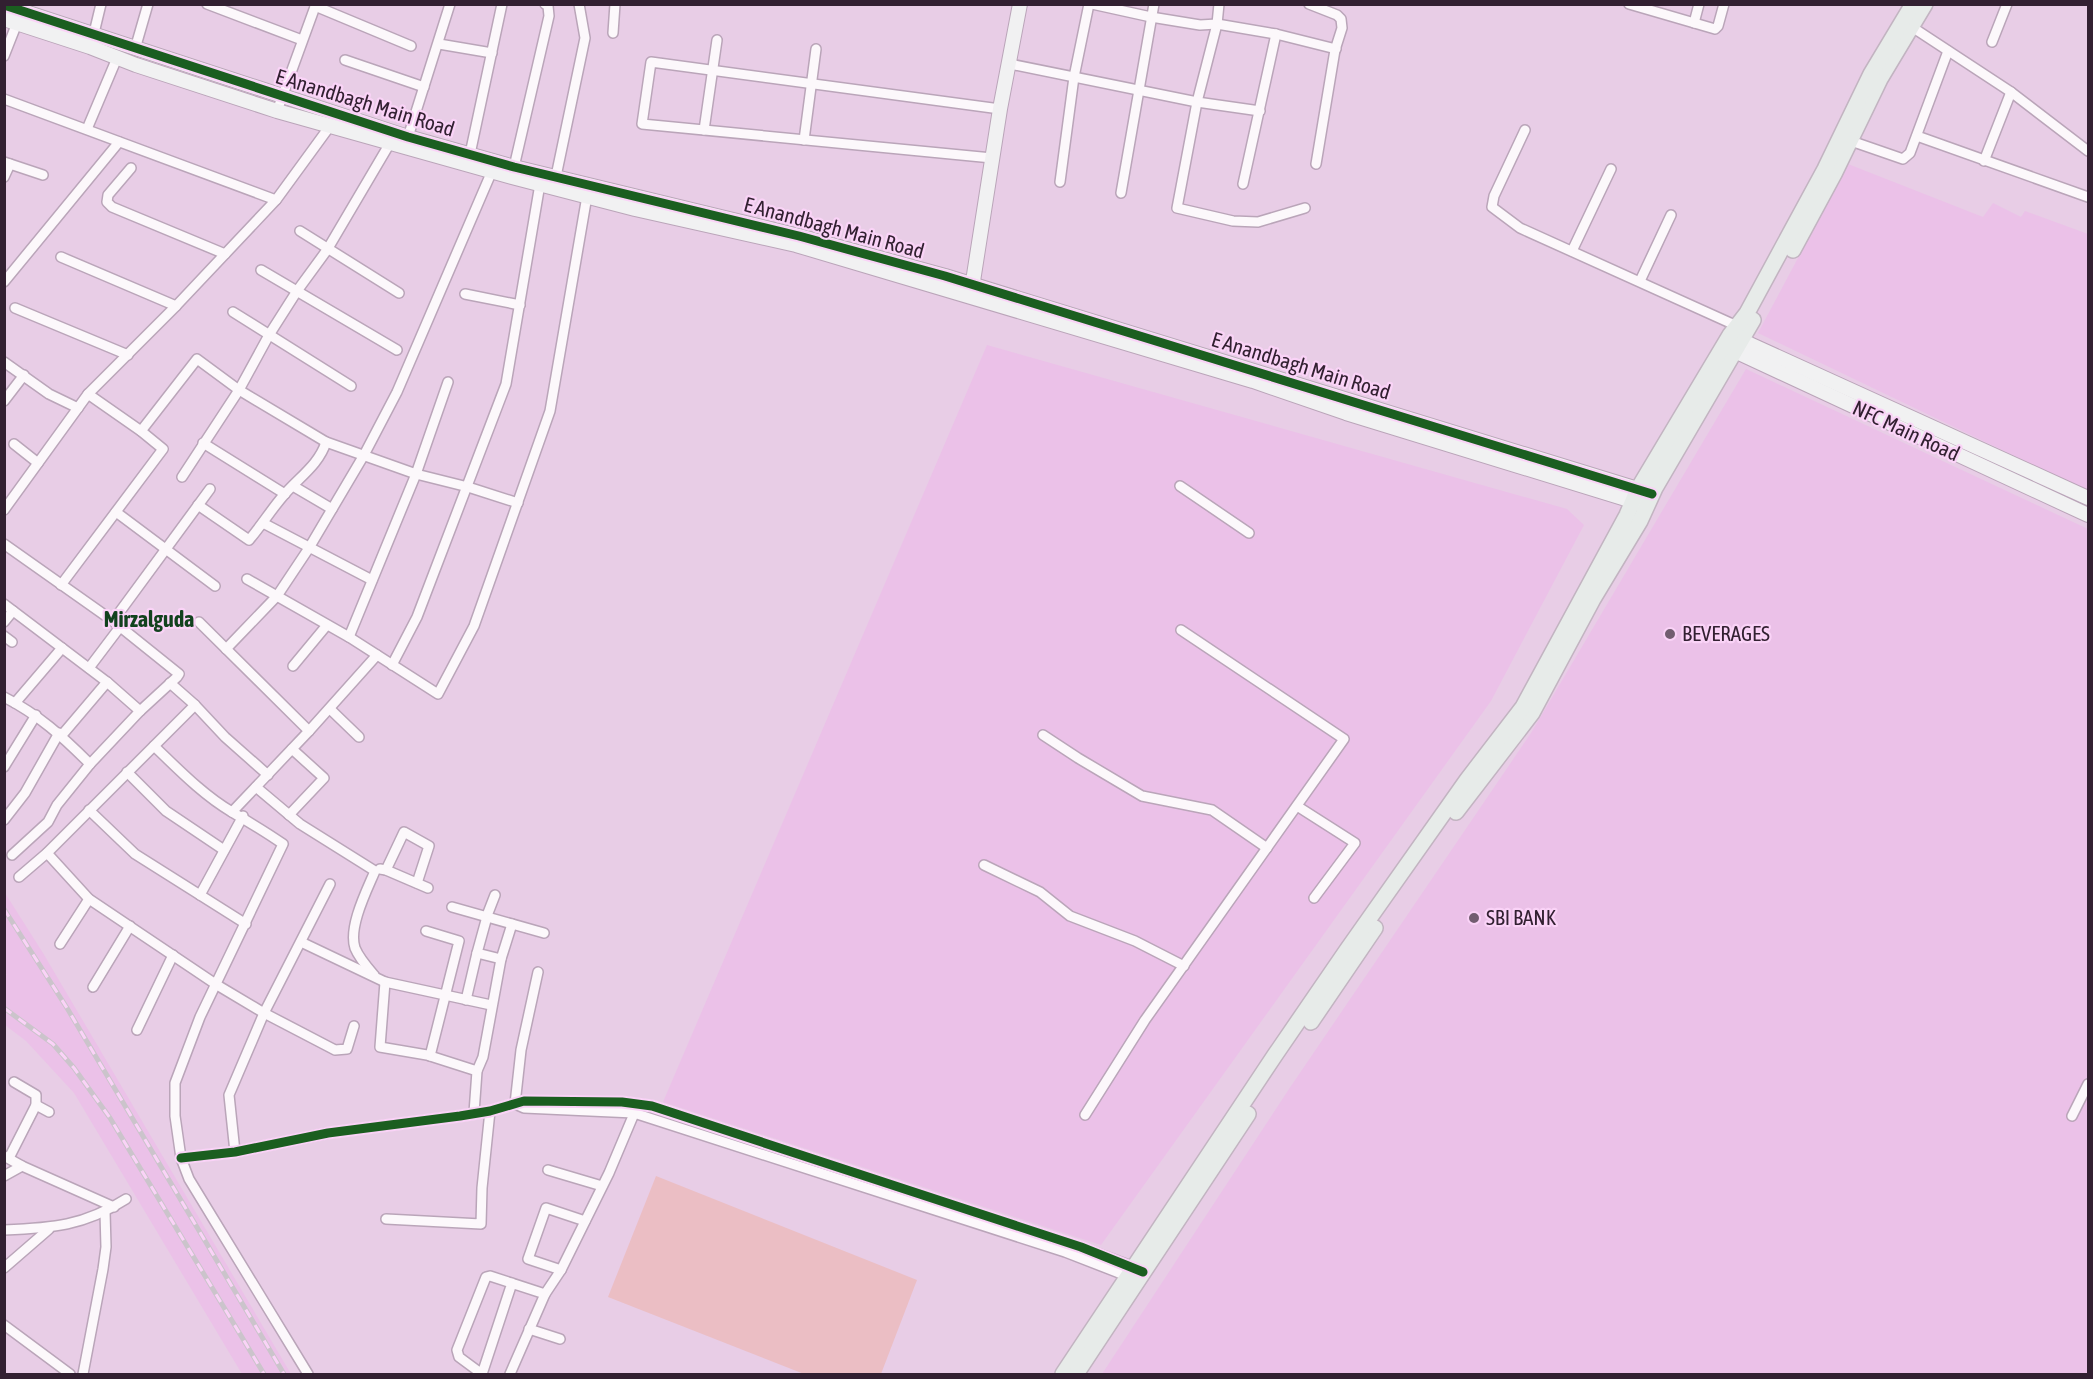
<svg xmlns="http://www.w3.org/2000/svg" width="2093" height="1379" viewBox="0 0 2093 1379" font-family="'Asap Condensed',sans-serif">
<rect width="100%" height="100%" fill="#e8cde6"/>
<g fill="#ebc1e8">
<polygon points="1848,164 1983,217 1993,203 2021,217 2025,211 2088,234 2088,491 1758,333"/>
<polygon points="987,345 1567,509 1584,525 1491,701 1101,1245 663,1102"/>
<polygon points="1746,369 2088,529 2088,1374 1102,1374 1289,1089 1531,733"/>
<polygon points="5,893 43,953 291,1374 242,1374 74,1093 26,1041 5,1025 5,975 7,975 4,971"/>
</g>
<polygon fill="#ebbec4" points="656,1176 917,1280 881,1374 804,1374 608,1297"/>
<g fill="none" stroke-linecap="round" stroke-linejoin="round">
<defs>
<g id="street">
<polyline points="207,4 302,40"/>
<polyline points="1092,4 1151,17 1200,25 1217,24 1276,34 1336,49"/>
<polyline points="1219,4 1217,24 1197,102 1177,208 1233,221 1258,222 1305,208"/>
<polyline points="1309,4 1337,15 1341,19 1342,28 1335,50 1316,164"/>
<polyline points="1629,4 1715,29 1718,26 1724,4"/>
<polyline points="315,6 411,46"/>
<polyline points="1694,23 1699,4"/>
<polyline points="1912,27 2011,92 2088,151"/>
<polyline points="94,33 101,4"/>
<polyline points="613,33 615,4"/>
<polyline points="1992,42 2007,4"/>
<polyline points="439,44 492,53"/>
<polyline points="135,49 148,4"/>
<polyline points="4,56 17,23"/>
<polyline points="345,60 424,87"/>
<polyline points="1010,64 1197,102 1260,111"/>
<polyline points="4,99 276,200"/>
<polyline points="277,111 316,4"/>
<polyline points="87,129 117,58"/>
<polyline points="704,130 717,40"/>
<polyline points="1525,130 1494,196 1492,207 1520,228 1737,326"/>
<polyline points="1917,136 2088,197"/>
<polyline points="408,137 450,4"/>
<polyline points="804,140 816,49"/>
<polyline points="1851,141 1903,159 1910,153 1948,51"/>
<polyline points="470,154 502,4"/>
<polyline points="992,158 642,124 651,62 1000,109"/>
<polyline points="1984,161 2011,92"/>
<polyline points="4,162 43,175"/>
<polyline points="514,167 549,16 548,6 545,4"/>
<polyline points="131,168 108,195 107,202 112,207 225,254"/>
<polyline points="4,177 10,164"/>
<polyline points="555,181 585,38 579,4"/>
<polyline points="1060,182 1074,77 1089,4"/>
<polyline points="1243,184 1276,34"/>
<polyline points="1121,193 1154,4"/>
<polyline points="300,231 399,293"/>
<polyline points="1572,251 1611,169"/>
<polyline points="61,257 176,306"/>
<polyline points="261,270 397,350"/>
<polyline points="1640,281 1671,215"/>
<polyline points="4,282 119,142"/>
<polyline points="465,294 520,305"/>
<polyline points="15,308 128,355"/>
<polyline points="233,312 351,386"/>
<polyline points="4,362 49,394 78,408"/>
<polyline points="4,401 24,375"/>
<polyline points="141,431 197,359 239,390 326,442 416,474 468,487 518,503"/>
<polyline points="203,443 285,494"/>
<polyline points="14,444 38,463"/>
<polyline points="182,477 239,390 269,335 297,291 327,250 393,138"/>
<polyline points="293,486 332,509"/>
<polyline points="1180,486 1249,533"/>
<path d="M198,505L249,540C261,526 271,510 283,496C298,478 319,465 326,442"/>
<polyline points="4,510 88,394 176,306 276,200 330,126"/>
<polyline points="116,512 215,586"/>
<polyline points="263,523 372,580"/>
<polyline points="4,544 113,621 179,674 177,677 140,711 90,764 57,805 48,822 12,855"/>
<polyline points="247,579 349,637 438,694 474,626 550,411 587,196"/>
<polyline points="61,585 163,449 141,431 88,394"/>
<polyline points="4,604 107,682 140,711"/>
<polyline points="113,621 210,489"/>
<polyline points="4,622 13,611"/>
<polyline points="199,622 309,731"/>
<polyline points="4,636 12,642"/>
<polyline points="349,637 416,474 448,382"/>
<polyline points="226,649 277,596 309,548 364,455 397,392 492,171"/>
<polyline points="392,665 417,617 506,384 540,184"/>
<polyline points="293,666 327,625"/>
<polyline points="89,668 120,627"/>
<polyline points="170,683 195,705 225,737 268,775"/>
<path d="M4,697C39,715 62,736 90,764"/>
<polyline points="15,703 62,648"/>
<polyline points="330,709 359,737"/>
<polyline points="62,735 107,682"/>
<polyline points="1043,735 1078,758 1142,796 1212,810 1267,848"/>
<path d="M154,746C178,769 203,795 232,812C249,822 266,832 283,844L200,1017L175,1083V1116L181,1158L189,1179L308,1374"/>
<polyline points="4,767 36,715"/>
<polyline points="127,772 166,811 224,850"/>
<path d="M256,787L300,824L375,871C367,890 348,927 355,948C359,958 367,967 374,975"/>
<polyline points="1297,806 1355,843 1314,898"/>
<polyline points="89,810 135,854 246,924"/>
<polyline points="232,812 309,731 377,655"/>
<polyline points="289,815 324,778 292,749"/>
<polyline points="4,820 25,793 59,733"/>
<polyline points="47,853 89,899 217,985 264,1013 335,1050 347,1049 354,1026"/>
<polyline points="984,865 1040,892 1070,916 1135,941 1184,966"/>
<polyline points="380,869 386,870 428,888"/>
<polyline points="386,870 404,832 429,846 417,883"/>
<polyline points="19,877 47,853 195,705"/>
<polyline points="200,895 243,816"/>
<polyline points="452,907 544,933"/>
<polyline points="426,931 459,941 430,1056"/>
<polyline points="301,942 385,982 491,1005"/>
<polyline points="60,944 89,899"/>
<polyline points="501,959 512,924"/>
<polyline points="385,982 380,1047 427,1055 477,1071"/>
<polyline points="93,987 130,926"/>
<polyline points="466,1000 477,953"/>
<polyline points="137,1030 173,955"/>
<polyline points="515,1104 524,1108 634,1113 1065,1252 1132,1278"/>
<polyline points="515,1104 521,1050 538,972"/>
<polyline points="36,1105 49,1112"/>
<polyline points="474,1113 477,1071 483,1057 501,959 477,953 488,913 495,895"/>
<polyline points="1085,1115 1145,1020 1344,739 1181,630"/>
<polyline points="2072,1116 2088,1084"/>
<polyline points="235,1152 229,1095 264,1013 330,884"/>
<polyline points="4,1156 22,1166 114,1207"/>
<polyline points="9,1158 36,1105 36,1095 14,1082"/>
<polyline points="181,1158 235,1152 328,1133 460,1116 490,1111 524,1101 622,1102 652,1106 1081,1247 1137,1268"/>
<polyline points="548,1170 602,1186"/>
<polyline points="4,1176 22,1166"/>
<polyline points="386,1219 481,1224 482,1188 490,1111"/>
<path d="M4,1230C52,1228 84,1226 126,1199"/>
<polyline points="4,1268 49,1229"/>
<polyline points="561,1270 528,1259 546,1208 585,1221"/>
<polyline points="512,1283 482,1374 459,1357 457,1350 486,1277 490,1276 545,1294"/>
<polyline points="4,1325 70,1374"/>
<polyline points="529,1329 560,1339"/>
<polyline points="83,1374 103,1269 106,1247 105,1212"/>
<polyline points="510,1374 545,1294 561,1270 609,1173 636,1109"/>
</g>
<g id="secondary">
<polyline points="4,5 408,137 514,167 799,236 945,276 1647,492"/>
<polyline points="4,19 90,47 136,65 277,111 512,177 635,209 796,245 1253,381 1346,413 1642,504"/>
<polyline points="971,294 1000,109 1020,4"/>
<polyline points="1732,336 2088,498"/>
<polyline points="1726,347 2088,515"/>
</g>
<g id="primary">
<polyline points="1793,250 1834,174 1880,79 1925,4"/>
<polyline points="1456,812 1532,713 1593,599 1640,521 1655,488 1753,320"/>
<polyline points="1311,1022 1375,928"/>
<polyline points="1063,1374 1275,1055 1347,950 1467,780 1523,707 1627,515 1638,489 1730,335 1747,313 1825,169 1871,74 1913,4"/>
<polyline points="1076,1374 1248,1114"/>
</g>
</defs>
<use href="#street" stroke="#baa5b9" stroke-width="12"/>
<use href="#secondary" stroke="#baa5b9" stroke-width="16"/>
<use href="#primary" stroke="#c2b4c1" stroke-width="18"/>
<use href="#street" stroke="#fcf8fb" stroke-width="9"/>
<use href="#secondary" stroke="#f1f1f2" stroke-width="14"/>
<use href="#primary" stroke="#e7ebe9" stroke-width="15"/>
<defs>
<g id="rail">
<polyline points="4,909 67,1008 284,1374"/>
<polyline points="4,1008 53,1044 74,1068 110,1118 264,1374"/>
</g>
</defs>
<use href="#rail" stroke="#cbc4cb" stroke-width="5"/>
<use href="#rail" stroke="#fad3f7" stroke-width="3" stroke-dasharray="9" stroke-linecap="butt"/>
<defs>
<g id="cycleway">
<polyline points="4,5 408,137 514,167 799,236 945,276 1652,494"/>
<polyline points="181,1158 235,1152 328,1133 460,1116 490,1111 524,1101 622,1102 652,1106 1081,1247 1143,1272"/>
</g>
</defs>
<use href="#cycleway" stroke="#fad3f7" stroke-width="13"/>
<use href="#cycleway" stroke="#1b5e20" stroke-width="9"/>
</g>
<g fill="#725d70" stroke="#fad3f7" stroke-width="2">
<circle cx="1670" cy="634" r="6"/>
<circle cx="1474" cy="918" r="6"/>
</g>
<g text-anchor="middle" stroke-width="4.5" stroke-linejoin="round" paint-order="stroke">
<g font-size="21" fill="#322031" stroke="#fad3f7">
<text transform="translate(365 103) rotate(17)" y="7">E Anandbagh Main Road</text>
<text transform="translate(834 228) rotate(15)" y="7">E Anandbagh Main Road</text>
<text transform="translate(1301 366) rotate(17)" y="7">E Anandbagh Main Road</text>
<text transform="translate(1906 431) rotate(25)" y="7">NFC Main Road</text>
</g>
<g font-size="21" fill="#322031" stroke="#fad3f7" text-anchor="start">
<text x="1682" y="641">BEVERAGES</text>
<text x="1486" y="925">SBI BANK</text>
</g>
<g font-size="22" font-weight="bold" fill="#12421e" stroke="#fad3f7">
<text x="149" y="627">Mirzalguda</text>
</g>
</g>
<rect width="2093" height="1379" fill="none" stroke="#322031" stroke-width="12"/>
</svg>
